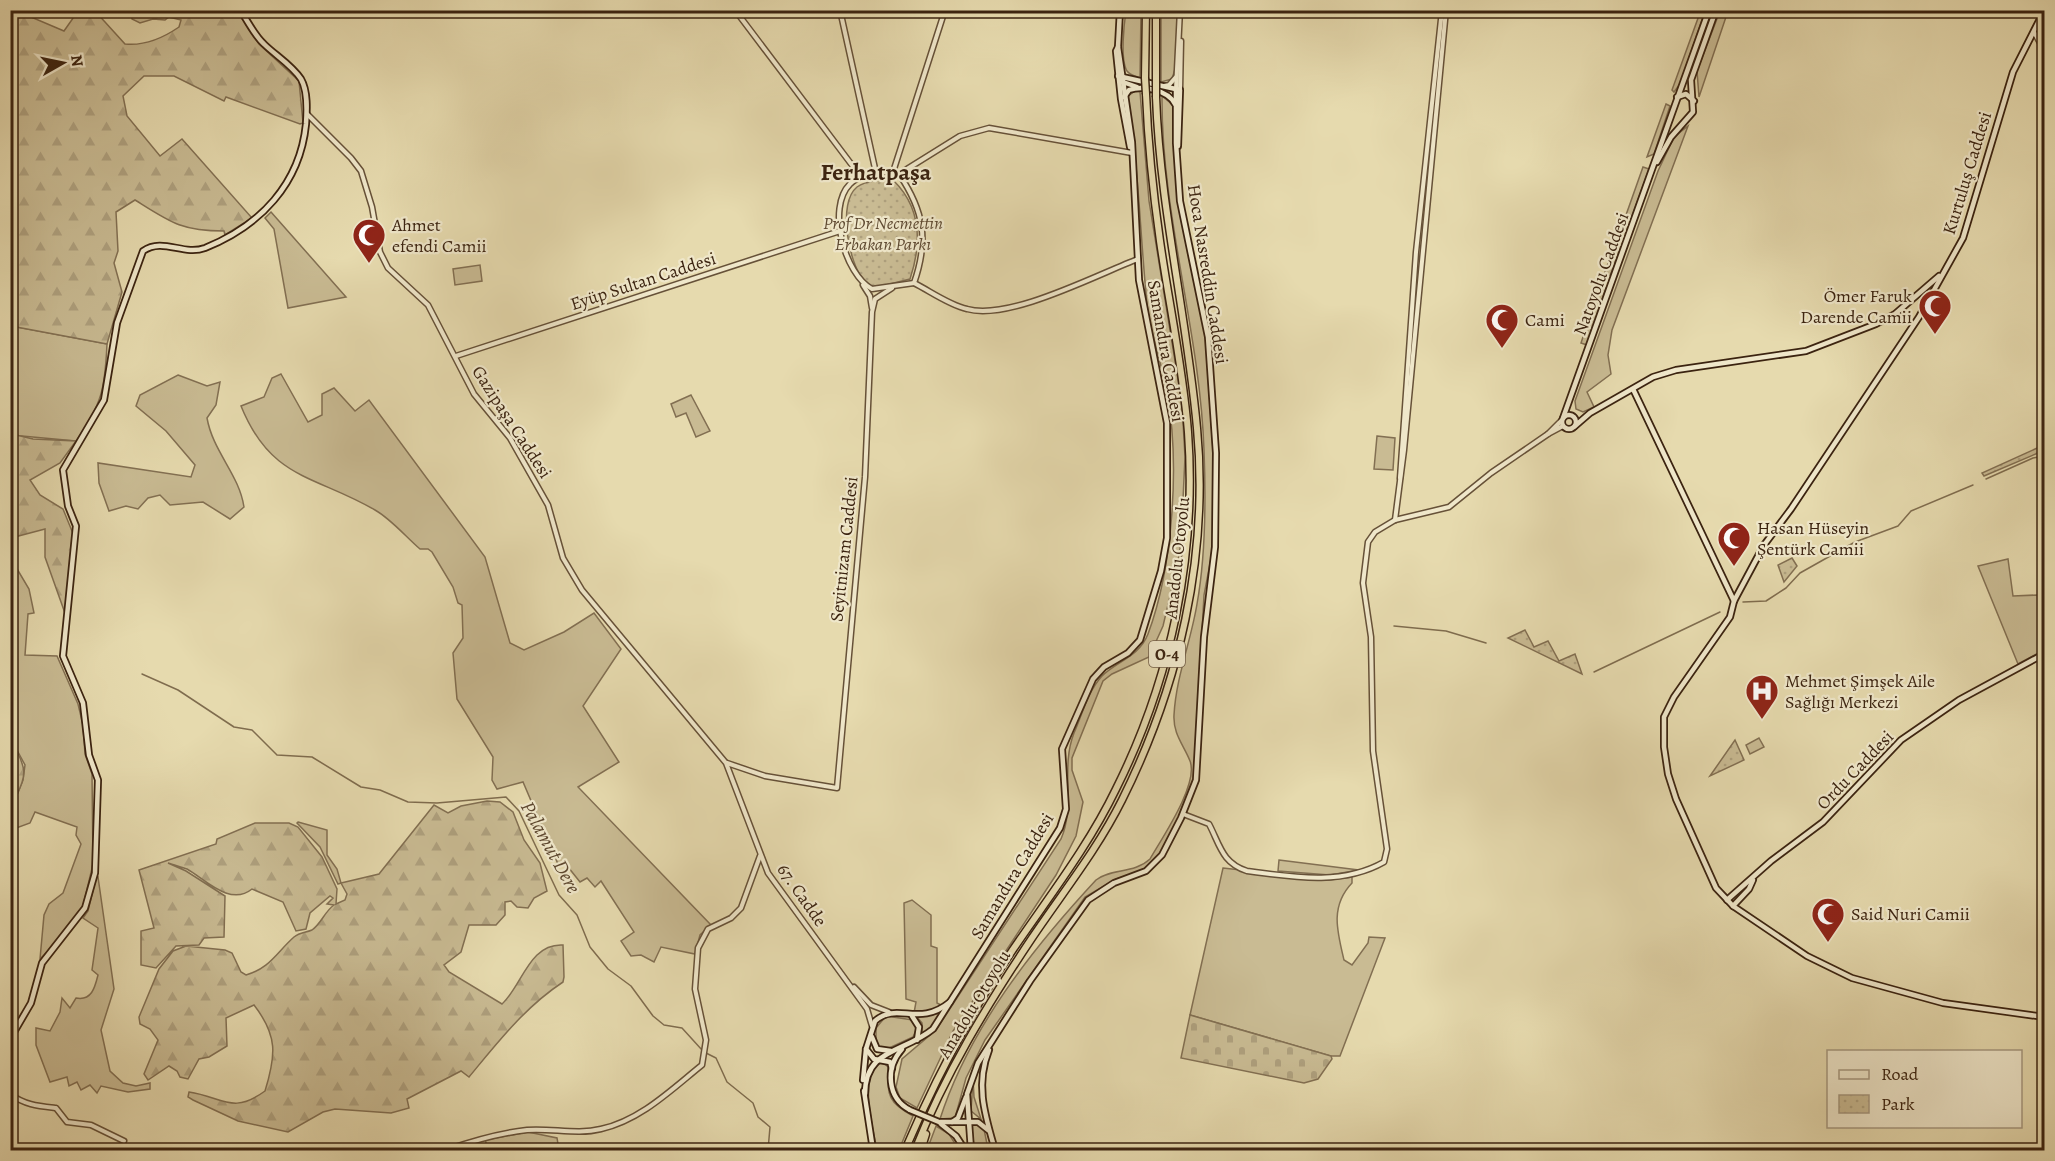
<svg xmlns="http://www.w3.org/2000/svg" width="2055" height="1161" viewBox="0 0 2055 1161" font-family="Alegreya,serif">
<defs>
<pattern id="forest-firs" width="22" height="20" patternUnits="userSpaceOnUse" patternTransform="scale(1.5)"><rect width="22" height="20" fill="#c9bb93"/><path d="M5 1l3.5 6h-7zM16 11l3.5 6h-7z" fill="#aea07e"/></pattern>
<pattern id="cemetery-stones" width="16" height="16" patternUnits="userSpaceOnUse" patternTransform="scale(1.5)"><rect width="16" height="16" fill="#c9bb93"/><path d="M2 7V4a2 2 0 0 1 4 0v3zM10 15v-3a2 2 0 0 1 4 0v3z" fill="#aea07e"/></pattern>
<pattern id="park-dots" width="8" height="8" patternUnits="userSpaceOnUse" patternTransform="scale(1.5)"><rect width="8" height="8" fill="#c9bb93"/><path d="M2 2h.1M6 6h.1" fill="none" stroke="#aea07e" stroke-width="1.8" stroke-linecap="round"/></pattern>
</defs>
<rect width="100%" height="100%" fill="#e6daae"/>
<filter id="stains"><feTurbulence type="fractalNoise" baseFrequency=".00333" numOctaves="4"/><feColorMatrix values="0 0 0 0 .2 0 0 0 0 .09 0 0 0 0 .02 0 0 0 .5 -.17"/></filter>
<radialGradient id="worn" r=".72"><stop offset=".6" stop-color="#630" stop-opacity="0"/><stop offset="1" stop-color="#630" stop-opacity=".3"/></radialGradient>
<g fill="#c9bb93" stroke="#826f52" stroke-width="1.5">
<polygon points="1701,10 1705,11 1680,84 1674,92 1672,90"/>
<path d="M1126,11H1141L1140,78C1135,76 1130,75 1127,71C1120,59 1124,24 1126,11Z"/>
<polygon points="1161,11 1178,11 1175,69 1172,79 1161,82"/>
<polygon points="1720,11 1728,11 1699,97 1697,71"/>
<path d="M1136,90L1140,92L1149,201L1182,404L1185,457L1181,542L1177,567L1163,626L1149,657L1112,674L1103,681L1072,758V770L1083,802L1076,836L1056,875L953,1031L917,1108L900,1098L896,1087L902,1059L936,1030L1061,839C1076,804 1060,769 1074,733C1082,715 1088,691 1102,676C1117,661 1139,657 1148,634C1173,567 1180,463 1167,393C1162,363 1150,334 1147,304C1140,235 1139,166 1127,97Z"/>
<path d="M1162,96L1174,106L1180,214L1205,329L1215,480L1213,548L1204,595L1194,779L1172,833L1156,859L1140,872L1116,879L1085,897L985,1040L966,1078L955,1118L940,1119C969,1029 1032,949 1096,880C1112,868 1134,874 1150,859C1162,838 1199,784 1190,761C1183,744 1173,734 1174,715C1176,677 1191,641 1197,604C1206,554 1206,501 1204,450C1200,331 1161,215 1162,96Z"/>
<polygon points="1666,104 1670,106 1654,154 1647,157"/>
<polygon points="1688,126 1612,330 1608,355 1611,374 1587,392 1594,407 1583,412 1576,409 1575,401 1658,171 1674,137"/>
<polygon points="1643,167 1649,169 1626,233 1620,232"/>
<polygon points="271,212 346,297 288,308 274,229 265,218"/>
<polygon points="1615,244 1621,247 1610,276 1604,275"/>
<polygon points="480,265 482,281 455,285 453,269"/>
<polygon points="1600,285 1606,288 1587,345 1581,343"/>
<path d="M11,326L107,344C105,389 102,404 76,441L11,435Z"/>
<path d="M281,374L308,422L322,415V394L334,388L355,411L369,400L485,557L510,643L524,650L564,632L594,613L621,649L583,706L619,762L578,787L711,925L700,935L695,954L661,947L654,962L641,955L631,956L621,941L634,932L601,881L595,887L587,878L580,882L564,862L558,864L523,782L497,789L492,780L493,757L457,699L453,653L463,638L462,605L458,603L453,587L432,552L428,549H420C406,537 391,519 375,510C315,475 271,480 241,406L264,397L272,378Z"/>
<path d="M178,375L207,386L220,382L216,405L207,418C213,452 239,474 244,507L230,519L203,502L170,505L160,495L148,498L138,509L126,506L109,511L99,483L98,463L191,477L195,465L166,431L136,406L140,395Z"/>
<polygon points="691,395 710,431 696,437 686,413 676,417 671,404"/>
<polygon points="1377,436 1395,438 1393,470 1374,469"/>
<polygon points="10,557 29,589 34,613 28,614 25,655 57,656 78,704 83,725 85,754 92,774 93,864 83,906 57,942 40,959 44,915 49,904 63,893 81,844 76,835 77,827 35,812 30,823 11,830 11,809 23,780 25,765 11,739"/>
<polygon points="2008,559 2013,596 2037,595 2044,604 2044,650 2018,664 1978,566"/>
<polygon points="1759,738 1764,747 1750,754 1746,745"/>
<polygon points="298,822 327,830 327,855 337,869 341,883 338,884 320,847 297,823"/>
<polygon points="1279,860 1359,870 1330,875 1278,871"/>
<path d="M1223,868L1329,880L1352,877V883C1330,906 1337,931 1344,960L1352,965L1368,943L1369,937L1385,938L1340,1056H1331L1190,1015Z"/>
<path d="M98,877L114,989L101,1030L110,1071L123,1083L136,1086L150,1083V1089L128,1092L101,1086L97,1093L90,1085L81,1090L77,1082L69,1086L67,1077L50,1082L36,1045V1028L50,1031L60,1012L62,998L70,1008L76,998C92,1001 95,987 98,975L92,970L98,928L83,918L88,911L96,878Z"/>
<polygon points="912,900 931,915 931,946 937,948 937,1003 941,1005 934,1011 914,1013 916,1002 906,999 904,903"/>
<polygon points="946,1006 931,1027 922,1035 922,1023 917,1017 937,1014"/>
<polygon points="886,1016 913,1020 917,1028 913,1037 887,1049 876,1046 876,1028"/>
<path d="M883,1062L888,1067C888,1094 886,1102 913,1116L899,1150H877C873,1128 857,1072 883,1062Z"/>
<polygon points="973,1079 974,1097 981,1119 971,1111"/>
<polygon points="971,1123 977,1123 984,1129 987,1144 974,1146"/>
<polygon points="936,1126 949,1134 959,1150 927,1150"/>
<polygon points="528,1132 557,1138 559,1150 489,1150 485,1140"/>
</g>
<g fill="url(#forest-firs)" stroke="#826f52" stroke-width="1.5">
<path d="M11,11H17L64,31L78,11H95L125,44C144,46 163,38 179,27L181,20L169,17L165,20L153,19L140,23L132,19L131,11H237L259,44L299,81L303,123L300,124L226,97L224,101L174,76H144L123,96L127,116L160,156L182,139L252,218L225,235L224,231C181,231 170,222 135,200L116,212L118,251L114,263L122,292L107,344L11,326Z"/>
<polygon points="12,434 33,439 76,441 60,463 30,480 40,495 63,509 74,536 66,616 45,557 45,529 11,538"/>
<path d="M11,739C30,775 26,773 11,809Z"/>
<path d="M487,801L500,802L513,812L524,840L540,863L547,891L534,898L528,908L517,907L511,901L505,902V915L496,925H469L461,952L444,965L449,972L502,1004C522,986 529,943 563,945L564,977L563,982C525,1007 498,1042 469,1077L461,1071L407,1099L409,1108L391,1113L335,1109L323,1112L288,1132L238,1121L193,1100L188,1097L189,1092C223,1097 232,1115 265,1091C276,1055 278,1036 254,1005L226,1018L227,1046L209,1057L199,1059L188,1079L180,1077L177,1071L169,1066L148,1080L144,1074L158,1040L150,1029L140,1024L139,1017L159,969L173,951L186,946L225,950L232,953L241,972L246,975C270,968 276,953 294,937C300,932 305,933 312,930C321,924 325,911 334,905L327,904L333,898L330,896L310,913L306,929L296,931L283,902L252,889C230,907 205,879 187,869C181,867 174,865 168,863L186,871L225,896L224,937L204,938L199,945L176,946L156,968L141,965V931L154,928L139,870L216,844L217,839L255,823H289L298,827L322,857L337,889L336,904L345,900L347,894L341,883L379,874L434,805L448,813L461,806Z"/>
</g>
<polygon fill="url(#cemetery-stones)" stroke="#826f52" stroke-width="1.5" points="1190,1015 1331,1056 1332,1059 1318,1079 1304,1083 1181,1058"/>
<g fill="url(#park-dots)" stroke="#826f52" stroke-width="1.5">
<path d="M893,180C922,208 922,243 910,279L874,288C871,285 866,283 863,279C849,263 837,203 857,187C867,180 882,180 893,180Z"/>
<polygon points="2044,445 2044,453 2038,453 1984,476 1982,473"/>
<polygon points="1792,558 1797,566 1784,582 1778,565"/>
<polygon points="1525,630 1534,647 1548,641 1559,661 1575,654 1582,674 1508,638"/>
<polygon points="1735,740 1744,760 1710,776"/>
</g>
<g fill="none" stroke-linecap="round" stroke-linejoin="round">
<g stroke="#7f6c4e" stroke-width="1.5">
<polyline points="1986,479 2033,458 2044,456"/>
<polyline points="1743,602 1766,601 1786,588 1800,573 1855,542 1898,526 1911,511 1973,485"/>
<polyline points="1394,626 1446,631 1486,643"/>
<polyline points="1594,672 1720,612"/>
<polyline points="142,674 178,690 234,727 252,730 277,755 312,757 361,787 380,790 408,802 437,803 506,797 519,811 559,895 577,915 590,947 608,969 631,986 653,1016 664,1025 682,1028 702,1050"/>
<polyline points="706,1053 716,1058 727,1082 753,1103 758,1117 770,1127 768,1150"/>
</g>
<defs>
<g id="tertiary">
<polyline points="735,10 861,177"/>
<polyline points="840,10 876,173"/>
<polyline points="2034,32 2044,50"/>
<polyline points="1164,86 1169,85 1176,77"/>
<polyline points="1176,89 1180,10"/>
<polyline points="1180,90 1181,41"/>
<polyline points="307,114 351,158 361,171 372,207 380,252 388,268 428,305 474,394 510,438 548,505 563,558 582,590 726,763 768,873 867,1009 872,1026"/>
<path d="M881,172L899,174C924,211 929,240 914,283L872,289C845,275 826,208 850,184C858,176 871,174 881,172Z"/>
<polyline points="893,172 945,10"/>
<polyline points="899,174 960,136 989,128 1132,153"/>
<path d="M914,283C930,291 949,305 967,309C1009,321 1096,275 1138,259"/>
<polyline points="863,285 870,296 872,308"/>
<polyline points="456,356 840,231"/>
<polyline points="1562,420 1548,434 1563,426"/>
<polyline points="1400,478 1416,252 1442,10"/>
<polyline points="1395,520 1404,450 1446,10"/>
<polyline points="727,763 765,776 837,788 865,477 872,312 875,299 892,288"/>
<path d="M1183,814L1209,824C1220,845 1222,863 1247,871C1292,877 1342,886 1384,862L1387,849L1373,751L1371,637L1363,583L1368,542L1375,532L1395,520L1449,507L1491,473L1548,434"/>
<polyline points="854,987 871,1005 889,1012"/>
<path d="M10,1094C25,1105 38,1106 56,1108L67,1122L91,1125L124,1141"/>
<path d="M446,1150C472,1141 500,1133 527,1130C552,1128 577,1135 601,1129C641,1120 672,1089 702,1065L706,1040L695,989L698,948L708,929L731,918L741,908L760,856"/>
</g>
<g id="secondary">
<polyline points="2044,11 2013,72 1963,238 1919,317 1791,509 1764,545 1734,601 1730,617 1674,697 1664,717 1664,747 1668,774 1676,799 1716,888 1733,906 1807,956 1852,978 1943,1003 2044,1017"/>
<polyline points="1118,47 1116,51 1121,99 1130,147"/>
<polyline points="1118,76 1180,90 1178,146"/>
<polyline points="1120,81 1137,87"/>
<path d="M1124,97L1129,90C1143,85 1168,90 1175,104"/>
<polyline points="1677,97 1686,94 1694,101"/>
<polyline points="1657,162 1671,137 1693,112 1691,80 1716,10"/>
<polyline points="1633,389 1734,601"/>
<circle cx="1569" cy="422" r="7"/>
<polyline points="1563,418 1709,10"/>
<polyline points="1575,426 1590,413 1653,377 1676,370 1806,351 1876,324 1895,314 1939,276"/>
<polyline points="1727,900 1771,861 1823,822 1901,740 1959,700 2044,654"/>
<polyline points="1733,906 1749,889 1753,880"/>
<polyline points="912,1016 919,1027 917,1040"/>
<polyline points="872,1037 877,1049 891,1051"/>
<path d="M10,1039L31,1003L42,963L85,908L95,873L98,780L89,755L83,703L63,656L76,526L68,506L63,470L104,400L117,323L143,251C163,237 183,256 205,248C260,226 300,184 306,124C307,110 308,91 301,79C292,65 275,55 264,44C254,35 248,21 240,10"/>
<polyline points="866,1049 874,1059 890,1062 892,1068"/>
<path d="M902,1049C885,1068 887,1098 910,1110"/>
<path d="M989,1050C975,1085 985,1115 995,1150"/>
<path d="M863,1080L866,1049L875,1021C898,1001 918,1028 950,1002"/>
<polyline points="864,1091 873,1150"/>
<path d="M865,1094C865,1048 904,1053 933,1029L1060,828L1066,809L1062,749L1093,679L1104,667L1128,653L1140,640L1161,571L1167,538V423L1139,280L1132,142L1118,47L1120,10"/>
<polyline points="939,1122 978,1122 988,1130"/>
<polyline points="952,1122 958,1118 966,1097"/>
<polyline points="941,1124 956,1136 965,1150"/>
<polyline points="971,1150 967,1094 978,1063 1030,981 1088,900 1114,883 1146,871 1162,855 1181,818 1196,780 1204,637 1215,547 1216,453 1208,337 1180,201 1176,143 1176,89"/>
<polyline points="978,1150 987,1150"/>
</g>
<g id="motorway">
<polyline points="1145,78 1146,10"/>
<polyline points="1156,81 1156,10"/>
<path d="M905,1150C935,1080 969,1014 1012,951C1048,898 1088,847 1116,789C1171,679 1197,555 1188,432C1183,368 1169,304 1160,241C1153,192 1148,143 1146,94"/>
<path d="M915,1150C945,1074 987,1005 1032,938C1063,892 1097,850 1122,800C1179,686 1209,556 1197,428C1187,317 1160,208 1156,97"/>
<polyline points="921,1150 926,1134"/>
</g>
</defs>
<use href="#tertiary" stroke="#665138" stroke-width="7"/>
<use href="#secondary" stroke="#3b2310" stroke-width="8"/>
<use href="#motorway" stroke="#3b2310" stroke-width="9"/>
<use href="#tertiary" stroke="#efe7ca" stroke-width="4"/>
<use href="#secondary" stroke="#efe7ca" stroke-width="4.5"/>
<use href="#motorway" stroke="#e6daae" stroke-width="6"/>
<defs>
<polyline id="secondary-bridge" points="910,1110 939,1122"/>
<g id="motorway-bridge">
<polyline points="1145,78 1146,94"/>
<polyline points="1156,81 1156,97"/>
</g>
</defs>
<use href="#secondary-bridge" stroke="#3b2310" stroke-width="8" stroke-linecap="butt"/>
<use href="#motorway-bridge" stroke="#3b2310" stroke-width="9" stroke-linecap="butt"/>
<use href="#secondary-bridge" stroke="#efe7ca" stroke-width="4.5"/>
<use href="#motorway-bridge" stroke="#e6daae" stroke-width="6"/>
</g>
<defs>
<symbol id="mosque-pin" viewBox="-11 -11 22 30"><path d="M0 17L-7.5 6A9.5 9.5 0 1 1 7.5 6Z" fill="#8f2418" stroke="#efe7ca"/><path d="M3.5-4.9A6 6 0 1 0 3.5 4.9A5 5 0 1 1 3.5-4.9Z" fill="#fff"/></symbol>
<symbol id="hospital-pin" viewBox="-11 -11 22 30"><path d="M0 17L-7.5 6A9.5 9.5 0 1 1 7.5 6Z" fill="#8f2418" stroke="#efe7ca"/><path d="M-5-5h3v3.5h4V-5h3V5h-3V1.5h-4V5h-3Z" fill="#fff"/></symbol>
</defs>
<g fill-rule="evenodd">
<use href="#mosque-pin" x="350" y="216" width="38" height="52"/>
<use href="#mosque-pin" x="1916" y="287" width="38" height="52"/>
<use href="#mosque-pin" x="1483" y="301" width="38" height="52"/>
<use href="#mosque-pin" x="1715" y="519" width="38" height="52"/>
<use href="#hospital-pin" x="1743" y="672" width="38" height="52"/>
<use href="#mosque-pin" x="1809" y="895" width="38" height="52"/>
</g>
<g text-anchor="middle" stroke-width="4.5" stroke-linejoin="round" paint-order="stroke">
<rect fill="#efe7ca" stroke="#715e48" stroke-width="1.5" x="1149" y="641" width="36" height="26" rx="4.5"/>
<g font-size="16" font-weight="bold" fill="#3b2310">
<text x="1167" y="660">O-4</text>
</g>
<g font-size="18" fill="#3b2310" stroke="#efe7ca">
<text transform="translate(1967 173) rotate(-73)" y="6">Kurtuluş Caddesi</text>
<text transform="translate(1208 274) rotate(81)" y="6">Hoca Nasreddin Caddesi</text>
<text transform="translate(1601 274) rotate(-70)" y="6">Natoyolu Caddesi</text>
<text transform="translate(643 281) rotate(-18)" y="6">Eyüp Sultan Caddesi</text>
<text transform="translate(1166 351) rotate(80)" y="6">Samandıra Caddesi</text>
<text transform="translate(512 422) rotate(57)" y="6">Gazipaşa Caddesi</text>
<text transform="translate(844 549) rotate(-84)" y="6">Seyitnizam Caddesi</text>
<text transform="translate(1177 558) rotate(-84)" y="6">Anadolu Otoyolu</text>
<text transform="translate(1855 770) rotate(-46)" y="6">Ordu Caddesi</text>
<text transform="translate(1012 876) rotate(-59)" y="6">Samandıra Caddesi</text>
<text transform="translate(802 895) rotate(55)" y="6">67. Cadde</text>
<text transform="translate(974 1004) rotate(-59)" y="6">Anadolu Otoyolu</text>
</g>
<g font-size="18" font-style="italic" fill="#5e4931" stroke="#efe7ca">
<text x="883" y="229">Prof Dr Necmettin<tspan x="883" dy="21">Erbakan Parkı</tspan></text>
</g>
<g font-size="18" fill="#3b2310" stroke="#efe7ca" text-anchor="start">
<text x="392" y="231">Ahmet<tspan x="392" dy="21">efendi Camii</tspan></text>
<text x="1912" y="302" text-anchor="end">Ömer Faruk<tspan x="1912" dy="21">Darende Camii</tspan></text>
<text x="1525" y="326">Cami</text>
<text x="1757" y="534">Hasan Hüseyin<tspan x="1757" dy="21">Şentürk Camii</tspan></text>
<text x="1785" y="687">Mehmet Şimşek Aile<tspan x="1785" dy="21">Sağlığı Merkezi</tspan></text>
<text x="1851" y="920">Said Nuri Camii</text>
</g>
<g font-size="20" font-style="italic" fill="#5d472f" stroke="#efe7ca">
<text transform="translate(551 847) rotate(61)" y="7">Palamut Dere</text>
</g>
<g font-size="24" font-weight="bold" fill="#3b2310" stroke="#efe7ca">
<text x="876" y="180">Ferhatpaşa</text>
</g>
</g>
<rect width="2055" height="1161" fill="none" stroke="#e6daae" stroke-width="36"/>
<rect x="12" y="12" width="2031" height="1137" fill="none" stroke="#3b2310" stroke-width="3"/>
<rect x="18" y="18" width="2019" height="1125" fill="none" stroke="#3b2310" stroke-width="1.5"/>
<rect x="1827" y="1050" width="195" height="78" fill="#efe7ca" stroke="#a79980" stroke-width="1.5"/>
<rect x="1839" y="1070" width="30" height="9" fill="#efe7ca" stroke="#a79980" stroke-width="1.5"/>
<text x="1881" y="1080" font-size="18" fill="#3b2310">Road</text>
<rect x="1839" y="1095" width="30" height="18" fill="url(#park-dots)" stroke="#a79980" stroke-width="1.5"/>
<text x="1881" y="1110" font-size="18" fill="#3b2310">Park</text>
<g transform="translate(63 63) rotate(81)" stroke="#efe7ca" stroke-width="4.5" paint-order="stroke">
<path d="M0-4.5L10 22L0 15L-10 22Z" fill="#3b2310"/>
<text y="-9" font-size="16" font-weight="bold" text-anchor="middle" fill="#3b2310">N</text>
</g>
<rect width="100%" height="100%" filter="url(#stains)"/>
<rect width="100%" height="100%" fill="url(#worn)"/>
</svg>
